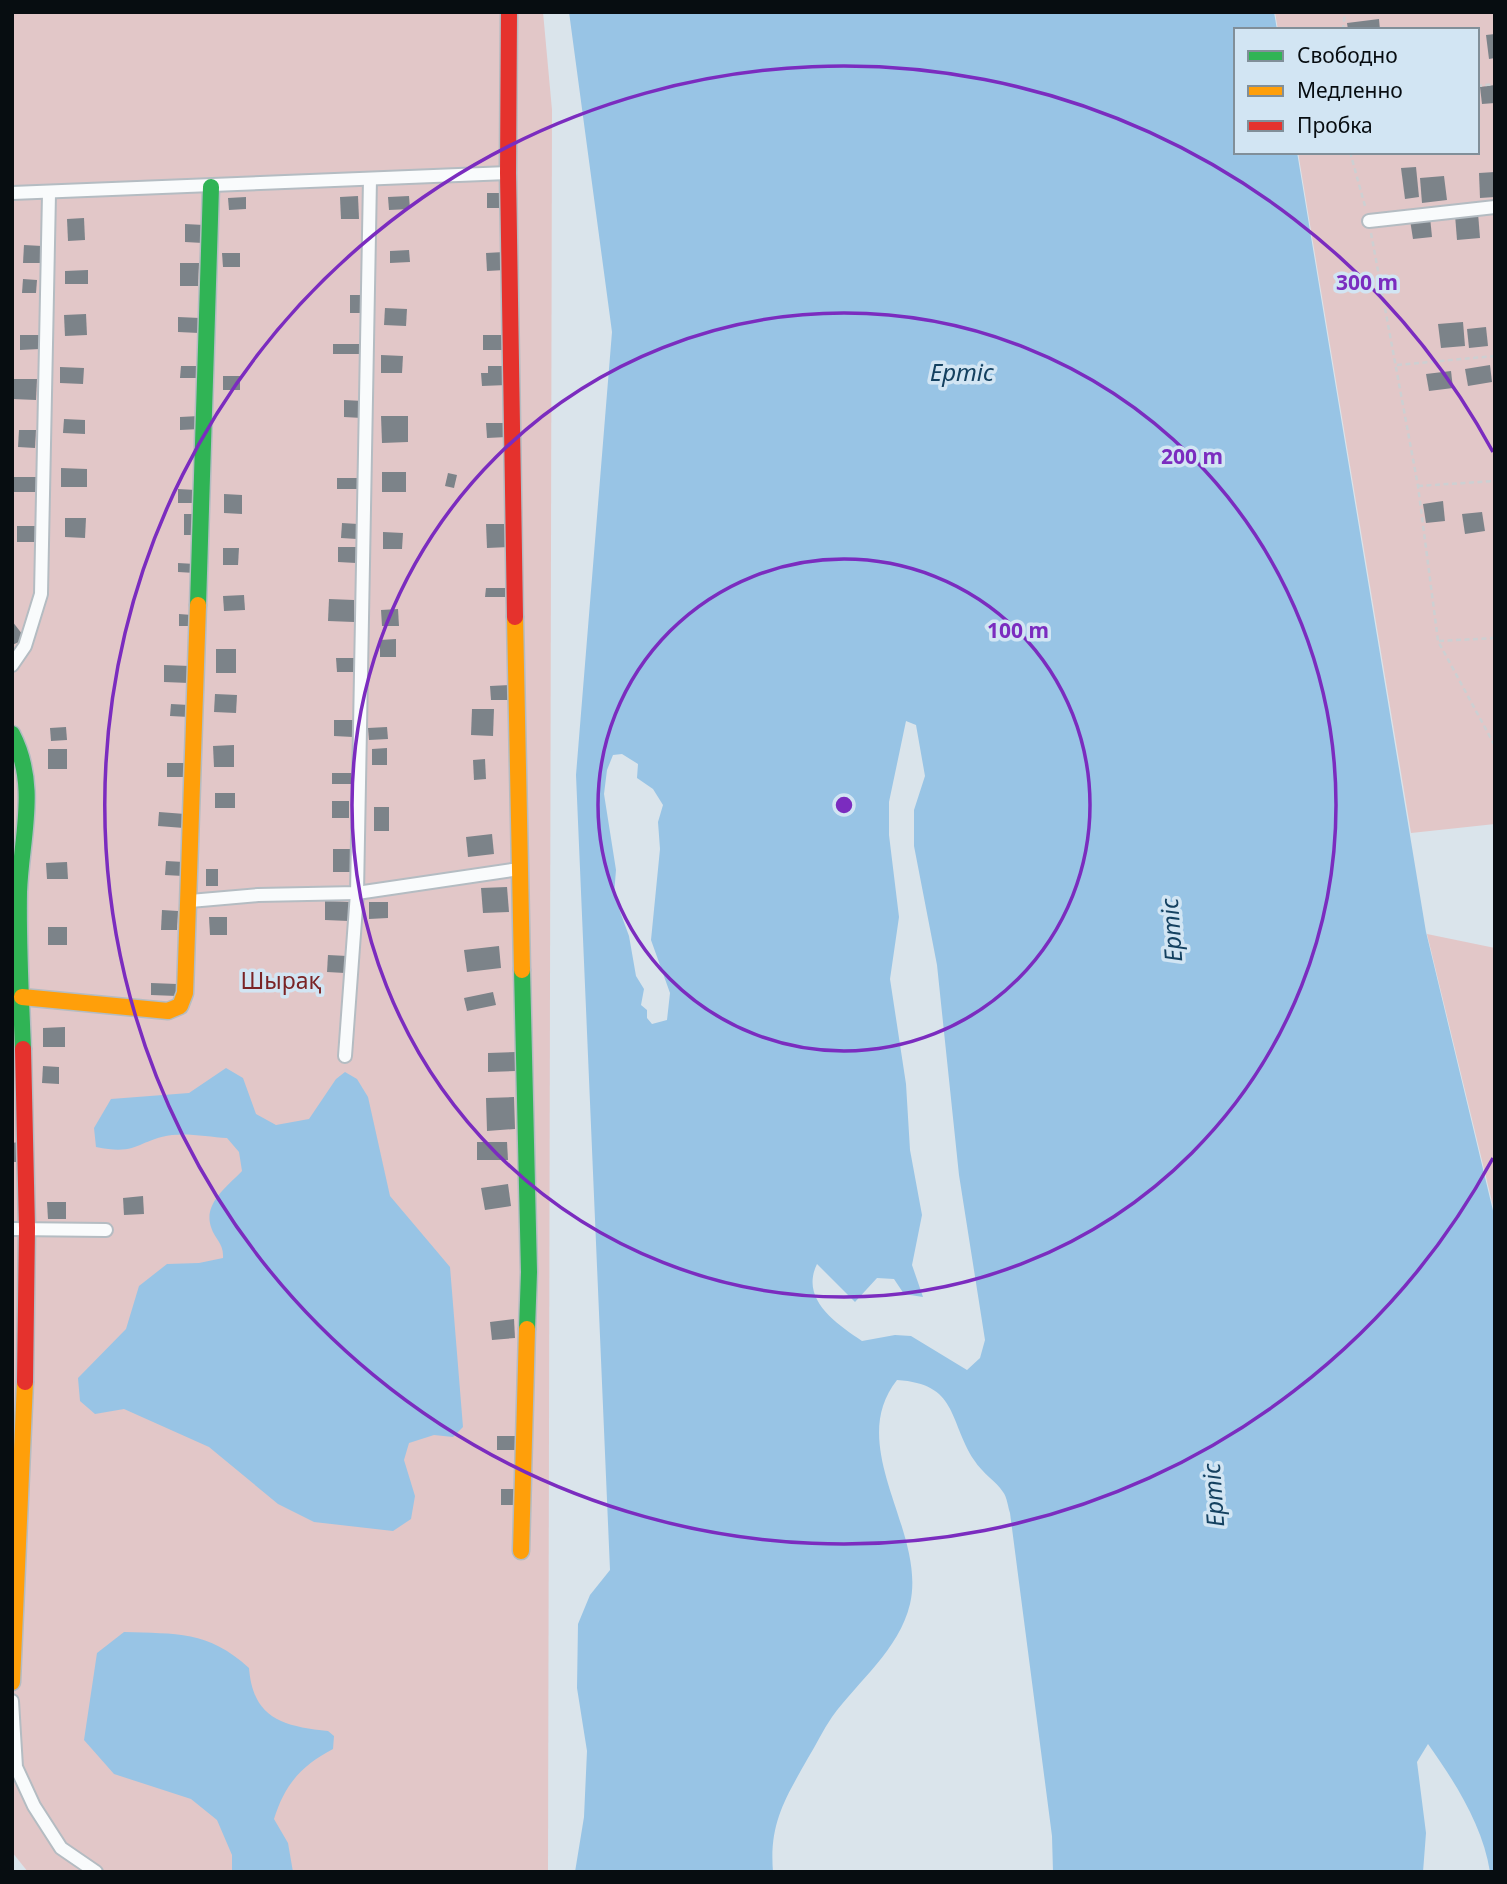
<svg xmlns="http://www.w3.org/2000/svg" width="1507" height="1884" viewBox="0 0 1507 1884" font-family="'Noto Sans',sans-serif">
<rect width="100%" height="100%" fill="#dae4eb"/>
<g fill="#e2c7c8">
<polygon points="12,12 543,12 552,110 548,1872 28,1872 12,1852"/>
<polygon points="1275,12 1495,12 1495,824 1411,833 1298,152 1477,152 1477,30 1278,30"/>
<polygon points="1427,934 1495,948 1495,1214"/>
</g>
<g fill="#98c4e5" fill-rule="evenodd">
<path d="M569,12H1274L1277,30H1236V152H1297L1426,932L1495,1219V1872H1490C1483,1826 1455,1782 1428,1744L1417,1762L1426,1833L1423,1872H1053L1052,1836L1010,1513C1008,1507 1007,1497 1003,1492C996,1481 983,1474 974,1460C948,1419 958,1384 897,1380C844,1447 927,1531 910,1604C899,1650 858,1681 832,1717C823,1730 816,1745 808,1758C785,1799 769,1823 773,1872H575L584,1817L587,1751L577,1688L578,1624L590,1595L610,1570L576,775L612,332ZM906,721L916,725L925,776L914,810V846L937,965L959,1175L985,1340L980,1358L967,1370L911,1336L895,1335L862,1341C835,1323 800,1299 817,1264L855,1302L877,1278L894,1279L904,1294L923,1297L912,1265L922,1215L910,1150L906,1084L890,979L899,917L889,835V802ZM622,754L638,764L637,778L653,789L663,805L658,822L660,849L651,940L670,993L667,1020L652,1024L647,1018V1010L641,1005L644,989L636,976L629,936L614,895L616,870L604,794L607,770L613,755Z"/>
<path d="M226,1068L243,1078L256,1114L276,1125L309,1119L336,1079L345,1072L357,1079L368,1097L390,1196L450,1267L463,1427L453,1437L434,1435L409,1443L404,1460L415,1496L411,1519L393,1531L314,1522L278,1504L209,1447L124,1409L95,1414L80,1401L78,1378L126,1329L139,1286L167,1264L199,1263L223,1258C224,1243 215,1240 211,1227C203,1203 228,1186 242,1171L239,1152L227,1138C210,1137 189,1133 172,1135C137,1140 139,1156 96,1147L94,1128L111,1099L189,1093Z"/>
<path d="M124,1632C176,1634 208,1630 249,1668C253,1718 282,1726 328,1731L334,1736L333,1749C301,1766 285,1784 274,1819L288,1843L293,1872H232V1855L217,1820L191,1799L114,1774L84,1740L97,1653Z"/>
</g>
<g fill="#7c8389">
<polygon points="1379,19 1380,30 1348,30 1347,23"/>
<polygon points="1495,34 1495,58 1489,59 1486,35"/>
<polygon points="1495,85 1495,103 1482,104 1480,87"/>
<polygon points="1416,167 1419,197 1405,199 1401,168"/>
<polygon points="1495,172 1495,197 1480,198 1479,173"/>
<polygon points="1444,176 1447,200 1422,203 1420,178"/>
<rect x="487" y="193" width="18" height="15"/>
<polygon points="358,196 359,219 341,219 340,197"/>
<polygon points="409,196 410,209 389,210 388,197"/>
<polygon points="246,197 246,209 229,210 228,198"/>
<polygon points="1478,213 1480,238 1457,240 1455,215"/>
<polygon points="1430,217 1432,237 1413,239 1410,220"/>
<polygon points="84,218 85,240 68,241 67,219"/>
<polygon points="185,224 204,225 203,243 185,242"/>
<polygon points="24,245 42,246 41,263 23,263"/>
<polygon points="409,250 410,262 390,263 390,251"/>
<polygon points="504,252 505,270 487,271 486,253"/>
<polygon points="222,253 240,253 240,267 223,267"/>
<polygon points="180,263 199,263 198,286 180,286"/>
<polygon points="88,270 88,284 65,284 65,271"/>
<polygon points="23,279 37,280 36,293 22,293"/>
<rect x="350" y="295" width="15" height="18"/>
<polygon points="385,308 407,309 406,326 384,325"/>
<polygon points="86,314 87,335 65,336 64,315"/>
<polygon points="178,317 200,318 199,333 178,332"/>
<polygon points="1463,322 1465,346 1441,348 1438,324"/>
<polygon points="1486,327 1488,346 1469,348 1467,329"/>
<polygon points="20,335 40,335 40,349 20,350"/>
<rect x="483" y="335" width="21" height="15"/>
<rect x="333" y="344" width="28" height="10"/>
<polygon points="381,355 403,356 402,373 381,373"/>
<polygon points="1490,365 1492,382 1468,386 1465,369"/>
<polygon points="181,366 198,366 198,378 180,378"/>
<polygon points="488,366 507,366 507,385 482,386 481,373 488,373"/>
<polygon points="60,367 84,368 83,384 60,383"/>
<polygon points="1451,371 1453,388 1429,391 1426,374"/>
<rect x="223" y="376" width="17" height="14"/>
<polygon points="12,379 37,379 36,400 12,399"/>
<polygon points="344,400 363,401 362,418 344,417"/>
<polygon points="199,416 200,429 180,430 180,417"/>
<polygon points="381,416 408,416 408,442 382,443"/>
<polygon points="64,419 85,420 85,434 63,433"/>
<polygon points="486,423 506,423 507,437 487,438"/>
<polygon points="19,430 36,430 35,448 18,447"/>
<polygon points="61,468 87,469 87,487 61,487"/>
<rect x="382" y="472" width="24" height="20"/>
<polygon points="448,473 457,475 454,488 445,486"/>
<rect x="12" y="477" width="26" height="15"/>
<rect x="337" y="478" width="21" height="11"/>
<polygon points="178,489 196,490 196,503 178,503"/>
<polygon points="224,494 242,495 242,514 224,513"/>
<polygon points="1443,501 1445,521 1426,523 1423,504"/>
<polygon points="1482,512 1485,531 1465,534 1462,514"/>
<rect x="184" y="514" width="11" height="21"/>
<polygon points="65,518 86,518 85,538 65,537"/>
<polygon points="342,523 358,524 357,539 341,538"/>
<polygon points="486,524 509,524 509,547 487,548"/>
<rect x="17" y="526" width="19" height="16"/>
<polygon points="383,532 403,533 402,549 383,549"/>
<polygon points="338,547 356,547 356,563 338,562"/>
<polygon points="223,548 239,548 238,565 223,565"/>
<polygon points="178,563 195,564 195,573 178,572"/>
<polygon points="486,588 505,588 505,597 485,597"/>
<polygon points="244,595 245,610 224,611 223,596"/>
<polygon points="329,599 354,600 354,622 328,621"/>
<polygon points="398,609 399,626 382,626 381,610"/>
<polygon points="179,614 192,615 192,626 179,626"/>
<polygon points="12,621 26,639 12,645"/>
<polygon points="396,639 396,657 380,657 380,640"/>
<rect x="216" y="649" width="20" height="24"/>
<polygon points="336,658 354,658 354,672 337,672"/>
<polygon points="164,665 190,666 189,683 164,682"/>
<polygon points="510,685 511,700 491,700 490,686"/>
<polygon points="215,694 237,695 236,713 214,712"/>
<polygon points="171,704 189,705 189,717 170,716"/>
<polygon points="472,709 494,709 493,736 471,735"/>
<polygon points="334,720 353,720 353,737 334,736"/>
<polygon points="66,727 67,740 51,741 50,728"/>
<polygon points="387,727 388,739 369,740 368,728"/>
<polygon points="234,745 234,767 214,767 213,746"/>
<polygon points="387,748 387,765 372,765 372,749"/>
<rect x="48" y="749" width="19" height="20"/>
<polygon points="485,759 486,779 474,780 473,760"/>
<polygon points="167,763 186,763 185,777 167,777"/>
<rect x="332" y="773" width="20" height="11"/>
<rect x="215" y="793" width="20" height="15"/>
<rect x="332" y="801" width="17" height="17"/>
<rect x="374" y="807" width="15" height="24"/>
<polygon points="159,812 185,814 184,828 158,826"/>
<polygon points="492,834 494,854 468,857 466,837"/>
<rect x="333" y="849" width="17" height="23"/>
<polygon points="166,861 184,862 183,876 165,875"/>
<polygon points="67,862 68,879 47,879 46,863"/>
<rect x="206" y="869" width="12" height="17"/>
<polygon points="507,887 509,912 483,913 481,888"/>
<polygon points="325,901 350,902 349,921 325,920"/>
<polygon points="369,902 388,902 388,918 369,919"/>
<polygon points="162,910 178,911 177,930 161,930"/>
<polygon points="209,917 227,917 227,935 210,935"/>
<rect x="48" y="927" width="19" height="18"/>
<polygon points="499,946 501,968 467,972 464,950"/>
<polygon points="328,955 347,956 345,973 327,972"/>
<polygon points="151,983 177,984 177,996 151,995"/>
<polygon points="493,992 496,1005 467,1011 464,998"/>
<polygon points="65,1027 65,1047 43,1047 43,1028"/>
<polygon points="516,1052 516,1071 488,1072 488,1053"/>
<polygon points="43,1066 59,1067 59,1084 42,1083"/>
<polygon points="514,1097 515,1129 487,1131 486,1098"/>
<polygon points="18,1142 18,1162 12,1162 12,1143"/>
<polygon points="477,1142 507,1142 508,1160 477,1160"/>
<polygon points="508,1184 511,1206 485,1210 481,1188"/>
<polygon points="143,1196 144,1214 124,1215 123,1198"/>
<polygon points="47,1202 66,1202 66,1219 48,1219"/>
<polygon points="514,1319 515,1338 492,1340 490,1322"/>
<rect x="497" y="1436" width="25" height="14"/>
<rect x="501" y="1489" width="21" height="16"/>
</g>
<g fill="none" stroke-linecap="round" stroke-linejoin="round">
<defs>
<g id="street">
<polyline points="12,193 508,173"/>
<polyline points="1369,221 1495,207"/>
<polyline points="12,665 25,646 41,594 49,194"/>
<polyline points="190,901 258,895 357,893 519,869"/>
<polyline points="345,1056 357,893 370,179"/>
<polyline points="12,1229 106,1230"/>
<polyline points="12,1701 16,1767 34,1806 61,1848 96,1872"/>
</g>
<g id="fast">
<polyline points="198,605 211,187"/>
<path d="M12,734C39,786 21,837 19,892C18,944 21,997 23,1049"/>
<polyline points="522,970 529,1272 527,1329"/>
</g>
<g id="slow">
<polyline points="515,617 522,970"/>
<polyline points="22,997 168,1011 180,1006 185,993 198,605"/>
<polyline points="521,1551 527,1329"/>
<polyline points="12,1682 25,1382"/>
</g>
<g id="jam">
<polyline points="509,12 508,173 515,617"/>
<polyline points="23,1049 27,1228 25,1382"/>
</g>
</defs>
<use href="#street" stroke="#b4bcc2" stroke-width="16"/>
<use href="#fast" stroke="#b4bcc2" stroke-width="19"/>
<use href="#slow" stroke="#b4bcc2" stroke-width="19"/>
<use href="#jam" stroke="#b4bcc2" stroke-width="19"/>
<g stroke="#cdd0d2" stroke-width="2.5" stroke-dasharray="5 3.5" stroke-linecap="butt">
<polyline points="1343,30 1345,12"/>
<polyline points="1477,86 1495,84"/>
<polyline points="1350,152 1365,206"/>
<polyline points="1371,233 1418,486 1438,641 1495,746"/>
<polyline points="1397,365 1495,356"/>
<polyline points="1418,486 1495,481"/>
<polyline points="1439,641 1495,638"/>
</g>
<use href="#street" stroke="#f9fbfc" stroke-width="12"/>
<use href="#fast" stroke="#30b455" stroke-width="16"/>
<use href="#slow" stroke="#ff9f0a" stroke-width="16"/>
<use href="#jam" stroke="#e5322d" stroke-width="16"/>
</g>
<g fill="none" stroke="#7b2cbf" stroke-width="3.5">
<circle cx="844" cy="805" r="246"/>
<circle cx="844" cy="805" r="492"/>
<path d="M1493 1158A739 739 0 1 1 1493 452"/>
</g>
<g text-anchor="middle" stroke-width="7" stroke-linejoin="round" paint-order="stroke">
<g font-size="23" fill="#7a2426" stroke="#d2e5f3">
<text x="281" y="989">Шырақ</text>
</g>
<g font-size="24" font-style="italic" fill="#144160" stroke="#d2e5f3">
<text x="962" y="381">Ертіс</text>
<text transform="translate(1172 930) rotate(-94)" y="8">Ертіс</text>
<text transform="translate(1214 1495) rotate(-94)" y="8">Ертіс</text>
</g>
</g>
<circle cx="844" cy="805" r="10" fill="#7b2cbf" stroke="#d2e5f3" stroke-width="3.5"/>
<g font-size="21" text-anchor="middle" font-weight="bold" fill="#7b2cbf" stroke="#d2e5f3" stroke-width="7" stroke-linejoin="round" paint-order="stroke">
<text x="1367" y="290">300 m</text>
<text x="1192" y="464">200 m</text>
<text x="1018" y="638">100 m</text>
</g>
<rect width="1507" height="1884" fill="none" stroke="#070d11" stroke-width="28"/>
<rect x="1234" y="28" width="245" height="126" fill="#d2e5f3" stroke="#818f99" stroke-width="2"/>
<rect x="1248" y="51" width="35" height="10" fill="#30b455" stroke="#818f99" stroke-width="2"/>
<text x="1297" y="63" font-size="21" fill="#070d11">Свободно</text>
<rect x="1248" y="86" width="35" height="10" fill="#ff9f0a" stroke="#818f99" stroke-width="2"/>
<text x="1297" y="98" font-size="21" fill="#070d11">Медленно</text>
<rect x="1248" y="121" width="35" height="10" fill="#e5322d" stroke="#818f99" stroke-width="2"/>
<text x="1297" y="133" font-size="21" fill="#070d11">Пробка</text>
</svg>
